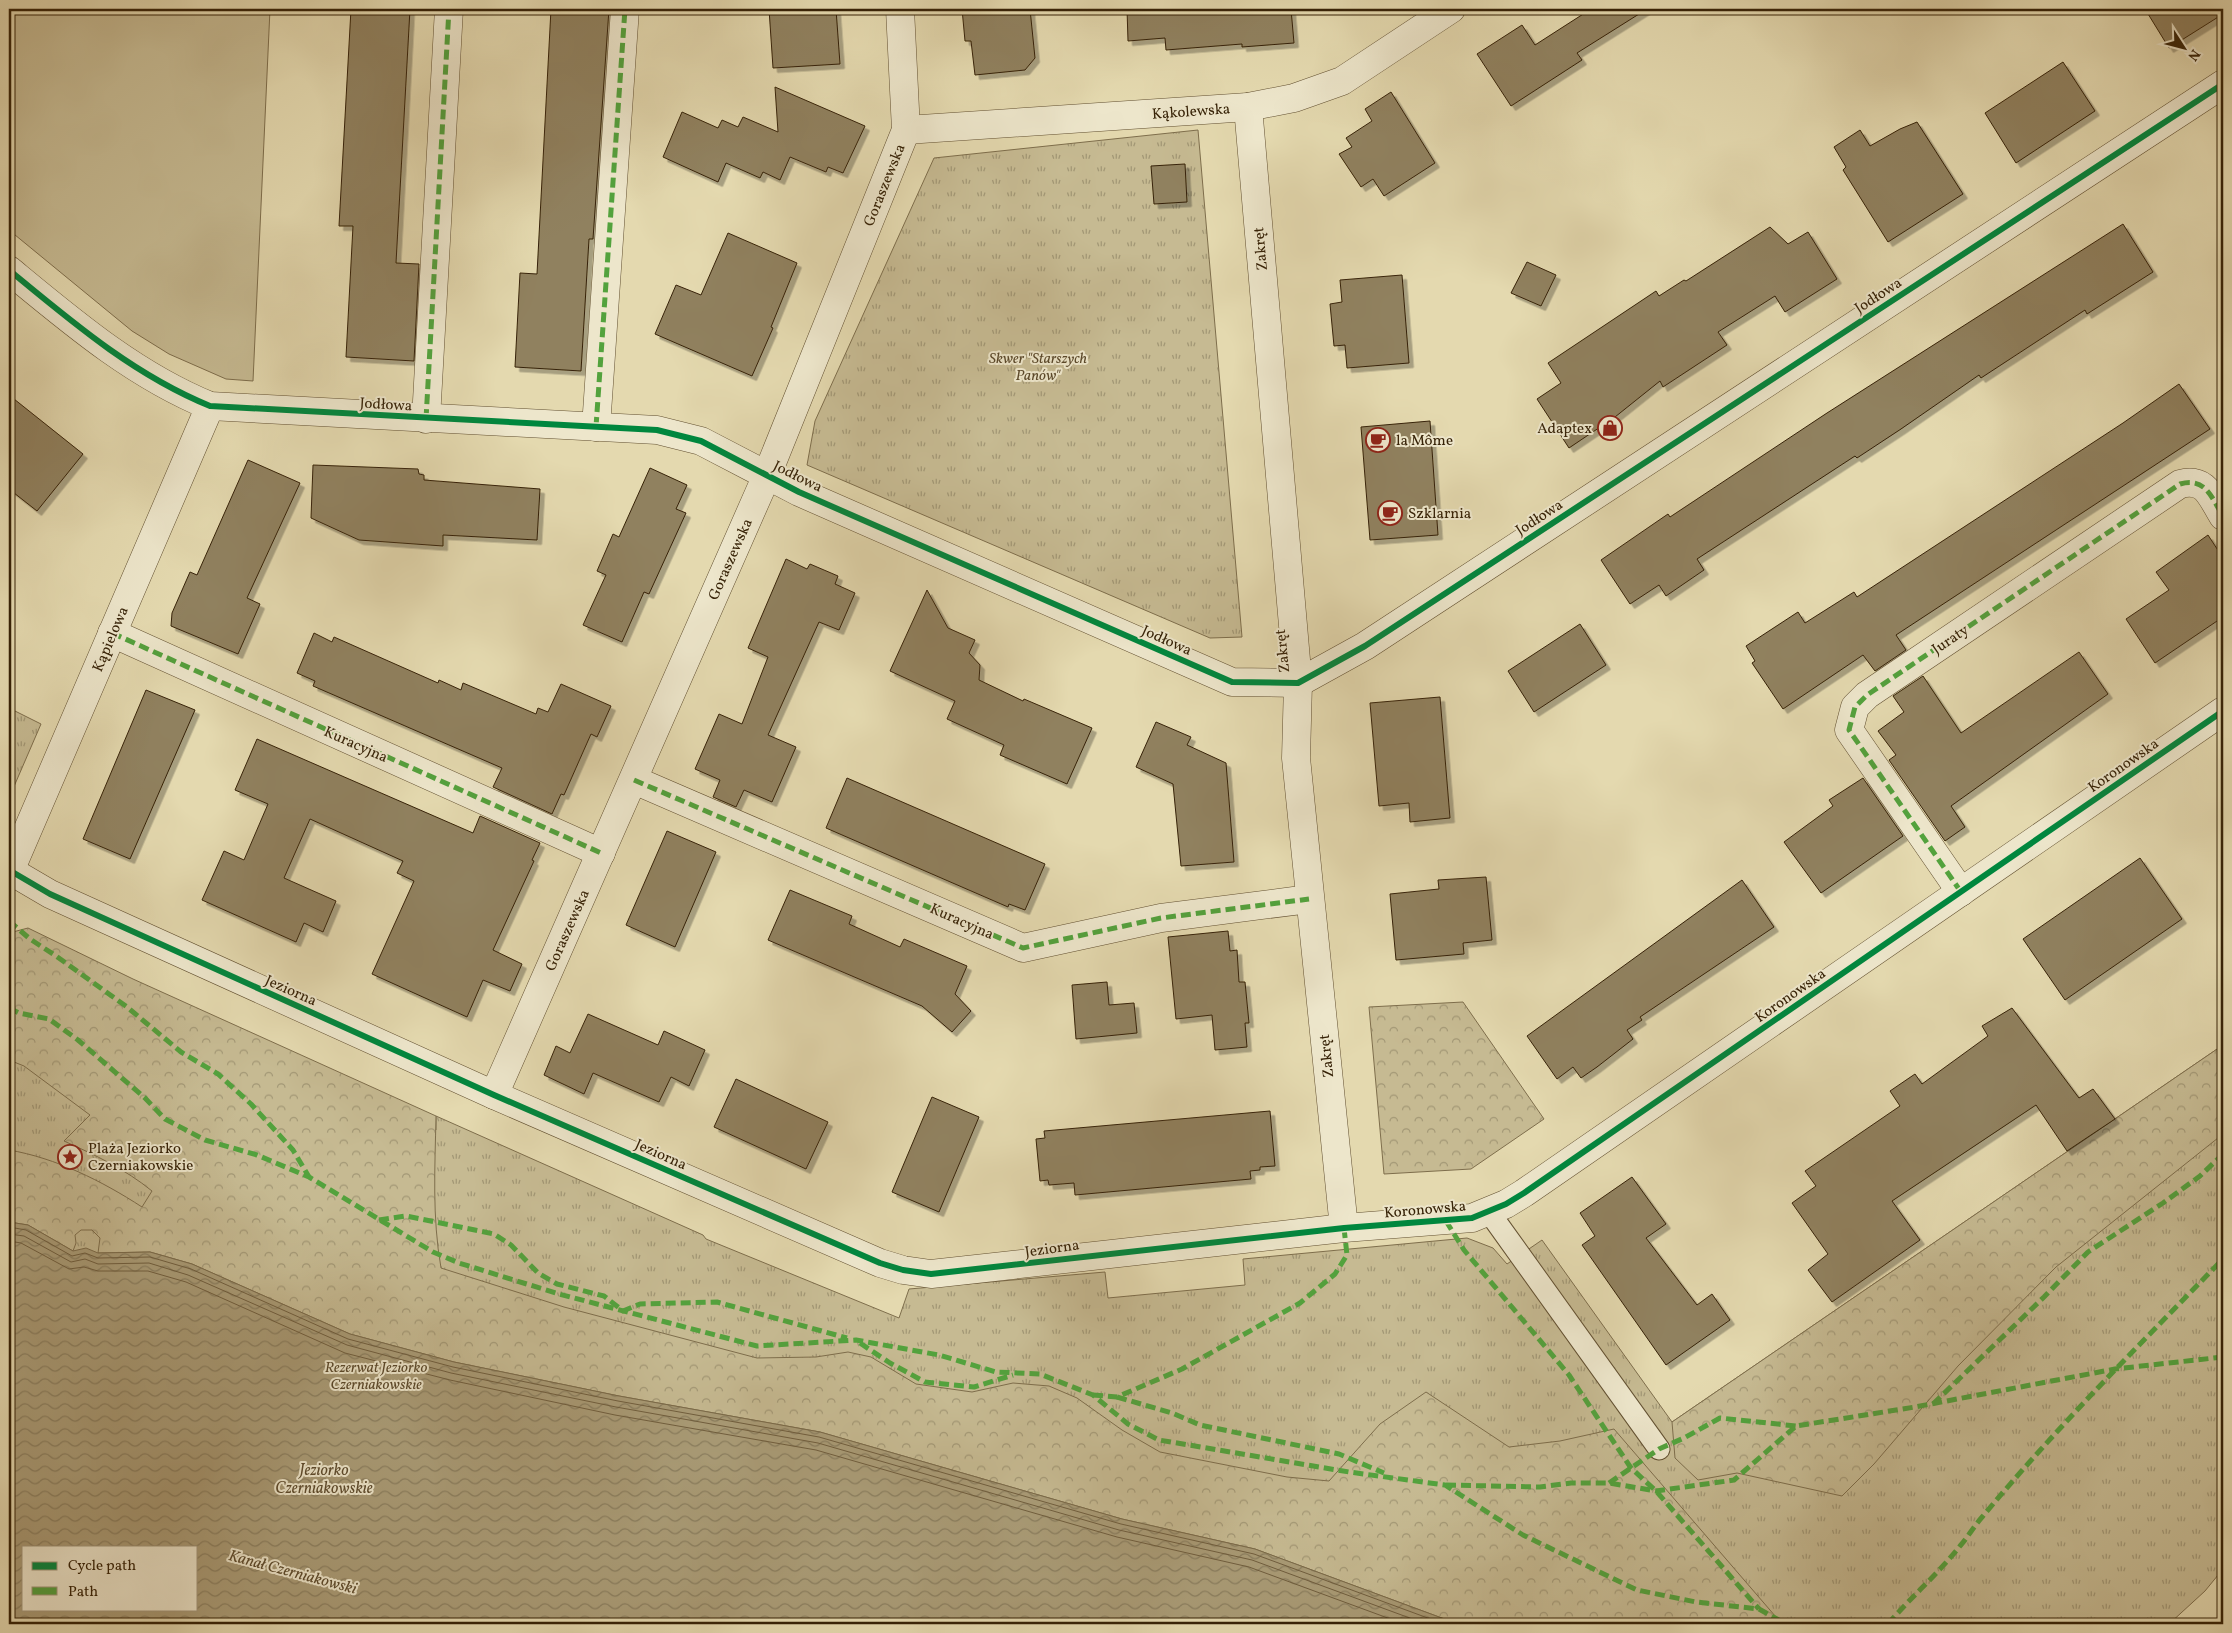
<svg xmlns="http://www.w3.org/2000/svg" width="2232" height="1633" viewBox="0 0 2232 1633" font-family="Vollkorn,serif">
<defs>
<pattern id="grass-tufts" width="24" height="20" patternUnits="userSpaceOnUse" patternTransform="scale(1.25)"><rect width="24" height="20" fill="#c6ba92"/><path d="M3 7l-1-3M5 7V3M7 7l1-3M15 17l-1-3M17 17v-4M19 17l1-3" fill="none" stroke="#a29775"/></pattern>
<pattern id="forest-crowns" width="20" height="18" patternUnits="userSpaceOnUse" patternTransform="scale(1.25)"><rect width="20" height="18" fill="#c6ba92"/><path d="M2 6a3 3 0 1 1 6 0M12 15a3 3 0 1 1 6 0" fill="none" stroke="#a29775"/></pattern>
<pattern id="water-waves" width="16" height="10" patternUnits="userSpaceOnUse" patternTransform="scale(1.25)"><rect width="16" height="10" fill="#a99b76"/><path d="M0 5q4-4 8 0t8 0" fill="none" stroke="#8a7e5f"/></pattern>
<filter id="shadow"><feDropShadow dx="4.5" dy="4.5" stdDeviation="0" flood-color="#0004"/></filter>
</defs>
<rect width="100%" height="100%" fill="#e4d9af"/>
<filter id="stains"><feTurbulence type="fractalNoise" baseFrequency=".004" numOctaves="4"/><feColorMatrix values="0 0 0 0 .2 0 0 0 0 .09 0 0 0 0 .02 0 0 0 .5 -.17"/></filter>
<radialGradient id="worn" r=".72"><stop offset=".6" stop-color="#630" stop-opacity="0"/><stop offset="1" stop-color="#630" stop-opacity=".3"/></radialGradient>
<g fill="url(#grass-tufts)" stroke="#7e6e4c" fill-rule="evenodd">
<polygon points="1198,130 1242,637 1210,638 807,465 815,421 934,158"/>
<polygon points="9,708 41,724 9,798"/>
<path d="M9,939L436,1130V1116L703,1235L706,1239L899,1318L909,1289L1105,1272L1108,1298L1245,1285L1243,1259L1467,1238L1493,1248L1507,1264L1542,1240L1672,1422L2223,1045V1569L2205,1591L2169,1624H9ZM24,1547H196V1609H24Z"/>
</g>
<g fill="url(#forest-crowns)" stroke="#7e6e4c">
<path d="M28,928L133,979L436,1116C435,1167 432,1217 441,1268L564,1307L757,1358L816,1357L848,1352L871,1357L916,1384L972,1392L1013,1383L1049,1386L1077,1398L1122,1430L1160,1452L1287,1477L1329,1481L1380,1424L1426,1392L1509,1447L1560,1441L1614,1429L1782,1624H1458L1255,1549L1122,1519L820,1432L619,1396L454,1362L350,1334L192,1264L150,1252L98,1253L100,1238L92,1230H81L75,1235L76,1243L73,1251L28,1225L9,1222V1150C56,1158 102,1181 142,1207L152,1191C125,1169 95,1155 64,1141L90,1115L24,1066L9,1060V933Z"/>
<polygon points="1463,1002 1544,1119 1471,1169 1384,1174 1369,1007"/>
<polygon points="2223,1045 2223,1134 2056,1267 1958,1366 1874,1464 1842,1496 1737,1473 1698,1480 1675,1458 1672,1422"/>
</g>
<polygon fill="#c6ba92" stroke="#7e6e4c" points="9,9 270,9 253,381 226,379 169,354 132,331 9,230"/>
<path fill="url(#water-waves)" stroke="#7b6b4a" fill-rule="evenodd" d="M9,1222L28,1225L73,1251L86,1248L98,1253L150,1252L192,1264L350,1334L454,1362L619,1396L820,1432L1122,1519L1255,1549L1458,1624H9ZM24,1547H196V1609H24Z"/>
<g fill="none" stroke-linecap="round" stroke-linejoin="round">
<g stroke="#705e3e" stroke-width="1">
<polyline points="9,1227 26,1230 72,1256 85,1253 98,1258 150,1257 191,1269 348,1339 453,1367 618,1401 819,1437 1121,1524 1254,1554 1444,1624"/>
<polyline points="9,1234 24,1236 71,1262 85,1259 98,1264 149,1263 188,1275 347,1345 451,1373 616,1407 818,1443 1119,1530 1252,1560 1426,1624"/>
<polyline points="9,1241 21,1243 69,1269 84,1267 98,1271 148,1271 186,1282 345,1353 450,1380 615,1415 816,1450 1117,1537 1249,1567 1404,1624"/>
</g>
</g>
<g fill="#90815e" stroke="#362207" filter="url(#shadow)">
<polygon points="351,9 410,9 396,263 419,264 414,361 346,357 353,226 339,226"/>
<polygon points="551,9 609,9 593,239 589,239 581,371 515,367 520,273 537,274"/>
<polygon points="769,9 836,9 840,64 773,68"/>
<polygon points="962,9 1030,9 1035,58 1025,70 975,75 971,41 965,41"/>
<polygon points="1127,9 1291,9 1294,43 1242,47 1242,44 1166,50 1165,38 1128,41"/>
<polygon points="1591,9 1647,9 1577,53 1582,60 1511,106 1477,54 1522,25 1535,45"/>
<polygon points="2145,9 2223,9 2223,14 2169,48"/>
<polygon points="2063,62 2095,111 2016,163 1985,113"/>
<polygon points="775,87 865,126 843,173 828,167 826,172 790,157 780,180 763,172 760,178 726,163 718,182 663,157 682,112 718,128 722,120 738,127 743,117 778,132"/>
<polygon points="1391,92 1435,163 1384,196 1373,179 1361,187 1339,154 1352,147 1346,138 1372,121 1365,109"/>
<polygon points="1917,122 1963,194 1888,242 1843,170 1846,167 1834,147 1860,130 1870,146 1900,129"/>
<polygon points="1185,164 1187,202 1154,204 1151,166"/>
<polygon points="2123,224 2153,272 2087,314 2085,310 1981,378 1979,375 1901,429 1857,458 1855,456 1697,559 1704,570 1666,596 1659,585 1630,604 1601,560 1668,514 1670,517 1827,413"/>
<polygon points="1770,227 1788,244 1808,232 1837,279 1785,312 1775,296 1718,332 1727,345 1663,387 1660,381 1615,417 1569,448 1537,399 1561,383 1548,363 1656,291 1659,296 1684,280 1686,281"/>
<polygon points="728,233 797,263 771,327 773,328 752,376 655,334 676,285 701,295"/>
<polygon points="1527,262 1556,275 1541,306 1511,293"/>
<polygon points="1402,275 1409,363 1347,368 1345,345 1334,346 1330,304 1342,302 1340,280"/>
<polygon points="2179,384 2210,429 1896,635 1906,650 1875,671 1863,655 1783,709 1752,663 1755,661 1746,646 1798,612 1805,623 1854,592 1857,597 2123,423"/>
<polygon points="9,395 83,454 37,511 9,489"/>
<polygon points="1430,421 1438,535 1370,540 1361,427"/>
<polygon points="248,460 300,483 247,598 260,604 238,654 171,626 172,613 190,572 197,575"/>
<polygon points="313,465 418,469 419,474 424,475 424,480 540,489 537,540 443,535 443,546 359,540 311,518"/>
<polygon points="650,468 687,485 676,509 686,513 649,594 644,592 622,642 583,625 606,575 597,571 613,534 619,537"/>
<polygon points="2208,535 2223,558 2223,617 2155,663 2126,619 2169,590 2156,572"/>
<polygon points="786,559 807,569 810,564 838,576 835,584 855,593 839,630 819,622 768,735 796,747 772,802 744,790 736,807 713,797 720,780 695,769 719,714 742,724 768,657 748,648"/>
<polygon points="927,590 948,628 975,640 969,653 980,665 979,680 1023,701 1024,699 1092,728 1067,784 1000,755 1004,745 947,719 955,701 890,671"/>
<polygon points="1580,624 1606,665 1534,712 1508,671"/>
<polygon points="314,633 332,642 334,637 438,683 439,680 461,690 463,683 536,714 538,708 548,712 561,684 611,706 597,737 591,734 564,795 561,794 552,814 493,787 502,768 313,686 315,681 297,673"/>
<polygon points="2079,652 2108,694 1951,806 1965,827 1945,841 1889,760 1896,755 1878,731 1904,712 1893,696 1923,676 1961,733"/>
<polygon points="146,690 195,710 130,859 83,839"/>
<polygon points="1440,697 1450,818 1410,822 1409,803 1379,806 1370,703"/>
<polygon points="1156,722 1191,737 1187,745 1226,763 1234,862 1181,866 1173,784 1136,767"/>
<polygon points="257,739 473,833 480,816 540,843 532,860 534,861 493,950 522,964 510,991 483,980 467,1017 372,974 414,881 397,873 403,861 310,819 284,878 336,901 323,932 304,923 296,942 202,900 224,851 244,860 268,804 235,790"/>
<polygon points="847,778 1045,864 1025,910 1009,904 1008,907 826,828"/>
<polygon points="1863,778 1903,836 1821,893 1784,842 1833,806 1829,800"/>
<polygon points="667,831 716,852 675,947 626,925"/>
<polygon points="2140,858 2182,919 2065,1000 2023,939"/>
<polygon points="1486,877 1492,940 1463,943 1464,954 1396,960 1390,894 1439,889 1438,880"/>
<polygon points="1742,880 1774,927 1640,1017 1642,1020 1627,1030 1633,1039 1597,1067 1581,1078 1573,1067 1557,1079 1527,1036"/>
<polygon points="790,890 852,916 849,924 900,947 904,939 967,966 955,994 971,1011 952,1032 922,1006 768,940"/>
<polygon points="1228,931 1230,951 1237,950 1239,982 1245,982 1249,1023 1245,1023 1247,1047 1215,1050 1212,1015 1176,1019 1168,937"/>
<polygon points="1107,982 1109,1005 1134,1003 1137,1033 1076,1039 1072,985"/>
<polygon points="2012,1008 2079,1098 2093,1089 2115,1119 2067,1151 2036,1105 1892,1201 1920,1240 1832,1302 1808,1270 1828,1254 1792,1203 1816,1186 1805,1171 1900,1106 1890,1091 1915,1074 1922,1084 1988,1036 1982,1026"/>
<polygon points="588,1014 658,1045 664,1031 705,1050 689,1086 671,1077 659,1102 593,1073 584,1094 544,1075 556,1046 570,1053"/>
<polygon points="736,1079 828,1122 806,1169 714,1127"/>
<polygon points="932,1097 979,1117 939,1212 892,1192"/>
<polygon points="1270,1111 1275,1166 1260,1167 1260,1170 1250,1171 1251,1179 1075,1195 1074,1183 1049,1185 1048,1180 1040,1181 1036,1139 1045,1138 1044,1131"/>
<polygon points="1632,1177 1666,1224 1646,1238 1697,1305 1712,1294 1730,1320 1666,1365 1582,1245 1595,1236 1580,1213"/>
</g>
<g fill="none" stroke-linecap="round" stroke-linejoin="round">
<defs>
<polyline id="lane" points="1489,1212 1659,1449"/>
<g id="street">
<polyline points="1248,107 1298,683 1296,758 1344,1228"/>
<polyline points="906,130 1248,107 1294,98 1342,81 1451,9"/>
<path d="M9,270C72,322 134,375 210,406L657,430L701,441L799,492L1232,682L1298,683L1365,646L2223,84"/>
<polyline points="426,419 449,9"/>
<polyline points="596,427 625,9"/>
<polyline points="112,633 601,853"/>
<polyline points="634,780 1023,948 1161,918 1309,899"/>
<polyline points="9,870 50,894 494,1095 880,1263 903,1270 931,1274 1344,1228 1472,1218 1506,1204 1524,1193 2223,711"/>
<polyline points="10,871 210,406"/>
<path d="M1961,892L1849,730L1855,707L1867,695L2180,484C2206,477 2211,497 2223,516"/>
<polyline points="494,1095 767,475 906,130 900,9"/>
</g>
</defs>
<use href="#lane" stroke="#625031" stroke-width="23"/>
<use href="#street" stroke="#625031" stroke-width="29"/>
<use href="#lane" stroke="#ede6cb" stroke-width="21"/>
<use href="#street" stroke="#ede6cb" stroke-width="28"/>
<g stroke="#53a23d" stroke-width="5" stroke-dasharray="10 5" stroke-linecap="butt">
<polyline points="426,419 449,9"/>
<polyline points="596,427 625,9"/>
<polyline points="112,633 601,853"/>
<polyline points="634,780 1023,948 1161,918 1309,899"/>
<path d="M1961,892L1849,730L1855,707L1867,695L2180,484C2206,477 2211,497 2223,516"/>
<polyline points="9,921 30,939 56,956 127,1007 181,1052 218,1074 251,1104 293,1150 309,1177"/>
<polyline points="9,1008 19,1013 49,1019 78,1040 145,1098 165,1119 205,1140 257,1155 309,1177 433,1252 459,1263 559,1294 757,1346 856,1340 939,1355 996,1372 1040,1374 1093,1395 1128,1424 1159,1440 1349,1472 1445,1485 1523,1535 1637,1590 1696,1602 1759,1609 1786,1624"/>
<polyline points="379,1220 406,1216 494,1234 511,1245 538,1273 557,1284 604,1296 623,1311 640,1304 717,1302 847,1338"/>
<polyline points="1446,1221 1464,1250 1569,1375 1631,1468 1656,1491 1759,1609"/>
<polyline points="860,1343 890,1363 925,1382 974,1387 1013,1375"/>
<polyline points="1093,1395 1117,1397 1182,1369 1300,1303 1335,1274 1347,1255 1344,1228"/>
<polyline points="1117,1397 1172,1413 1200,1425 1339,1454 1384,1473"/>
<polyline points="1933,1404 2044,1297 2088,1252 2163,1203 2200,1176 2223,1154"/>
<polyline points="1609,1483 1659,1449 1684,1438 1720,1418 1796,1426"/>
<polyline points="1446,1485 1540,1487 1571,1483 1609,1483 1656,1491 1734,1480 1796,1426 1915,1407 2115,1369 2223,1357"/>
<path d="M1888,1624C1911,1597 1938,1574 1960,1546C1968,1537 1974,1526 1983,1516C2058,1426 2141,1343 2223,1259"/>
</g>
<defs>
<g id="cycleway">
<path d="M9,270C72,322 134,375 210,406L657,430L701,441L799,492L1232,682L1298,683L1365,646L2223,84"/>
<polyline points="9,870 50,894 494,1095 880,1263 903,1270 931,1274 1344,1228 1472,1218 1506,1204 1524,1193 2223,711"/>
</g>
</defs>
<use href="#cycleway" stroke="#ede6cb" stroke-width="9"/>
<use href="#cycleway" stroke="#00873e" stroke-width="6"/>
</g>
<defs>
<symbol id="shop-ring" viewBox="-11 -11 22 22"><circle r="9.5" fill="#ede6cb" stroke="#8f2418" stroke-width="1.5"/><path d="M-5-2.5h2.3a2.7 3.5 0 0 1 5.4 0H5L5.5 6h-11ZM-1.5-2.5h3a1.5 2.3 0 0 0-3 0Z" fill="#8f2418"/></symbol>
<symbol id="cafe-ring" viewBox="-11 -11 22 22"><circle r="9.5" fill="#ede6cb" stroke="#8f2418" stroke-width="1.5"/><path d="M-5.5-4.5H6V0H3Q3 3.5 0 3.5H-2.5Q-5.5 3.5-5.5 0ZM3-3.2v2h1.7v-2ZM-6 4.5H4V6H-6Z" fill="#8f2418"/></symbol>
<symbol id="sight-ring" viewBox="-11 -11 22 22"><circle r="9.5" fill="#ede6cb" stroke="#8f2418" stroke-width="1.5"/><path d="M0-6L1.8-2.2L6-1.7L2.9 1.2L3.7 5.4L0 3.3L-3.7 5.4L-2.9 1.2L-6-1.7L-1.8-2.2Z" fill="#8f2418"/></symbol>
</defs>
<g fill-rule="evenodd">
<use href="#shop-ring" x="1596" y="414" width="28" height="28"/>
<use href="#cafe-ring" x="1364" y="426" width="28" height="28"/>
<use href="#cafe-ring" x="1376" y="499" width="28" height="28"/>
<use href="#sight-ring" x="56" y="1143" width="28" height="28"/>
</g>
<g text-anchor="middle" stroke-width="4" stroke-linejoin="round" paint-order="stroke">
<g font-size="15" fill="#362207" stroke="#ede6cb">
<text transform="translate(1191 111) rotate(-4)" y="5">Kąkolewska</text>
<text transform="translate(884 185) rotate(-68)" y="5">Goraszewska</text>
<text transform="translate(1260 249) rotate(-95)" y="5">Zakręt</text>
<text transform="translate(1878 295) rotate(-33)" y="5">Jodłowa</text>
<text transform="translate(386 404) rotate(3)" y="5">Jodłowa</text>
<text transform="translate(798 476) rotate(26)" y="5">Jodłowa</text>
<text transform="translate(1539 517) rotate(-33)" y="5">Jodłowa</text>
<text transform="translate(730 559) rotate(-66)" y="5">Goraszewska</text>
<text transform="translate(110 639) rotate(-67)" y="5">Kąpielowa</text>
<text transform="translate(1950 639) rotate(-34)" y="5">Juraty</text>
<text transform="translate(1167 640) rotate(24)" y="5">Jodłowa</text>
<text transform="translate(1282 651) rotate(-96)" y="5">Zakręt</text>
<text transform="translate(356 744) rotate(24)" y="5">Kuracyjna</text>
<text transform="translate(2123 765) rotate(-35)" y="5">Koronowska</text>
<text transform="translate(962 921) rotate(24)" y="5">Kuracyjna</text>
<text transform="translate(567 930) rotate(-66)" y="5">Goraszewska</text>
<text transform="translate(291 990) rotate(24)" y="5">Jeziorna</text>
<text transform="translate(1790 995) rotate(-35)" y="5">Koronowska</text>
<text transform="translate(1326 1056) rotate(-96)" y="5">Zakręt</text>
<text transform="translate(661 1154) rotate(24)" y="5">Jeziorna</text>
<text transform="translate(1425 1209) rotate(-5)" y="5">Koronowska</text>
<text transform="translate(1052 1248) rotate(-8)" y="5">Jeziorna</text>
</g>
<g font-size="15" font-style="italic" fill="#5a482a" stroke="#ede6cb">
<text x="1038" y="363">Skwer "Starszych<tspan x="1038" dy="17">Panów"</tspan></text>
<text x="376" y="1372">Rezerwat Jeziorko<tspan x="376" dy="17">Czerniakowskie</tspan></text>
</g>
<g font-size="15" fill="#362207" stroke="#ede6cb" text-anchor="start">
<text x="1592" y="433" text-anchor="end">Adaptex</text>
<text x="1396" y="445">la Môme</text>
<text x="1408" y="518">Szklarnia</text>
<text x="88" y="1153">Plaża Jeziorko<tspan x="88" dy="17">Czerniakowskie</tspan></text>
</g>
<g font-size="16" font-style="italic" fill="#5e4c2e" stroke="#ede6cb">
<text x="324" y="1475">Jeziorko<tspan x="324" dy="18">Czerniakowskie</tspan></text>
<text transform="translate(293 1571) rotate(15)" y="6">Kanał Czerniakowski</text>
</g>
</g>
<rect width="2232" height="1633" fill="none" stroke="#e4d9af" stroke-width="30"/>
<rect x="10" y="10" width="2212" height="1613" fill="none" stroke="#362207" stroke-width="2.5"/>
<rect x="15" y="15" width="2202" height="1603" fill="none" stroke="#362207"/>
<rect x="22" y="1546" width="175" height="65" fill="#ede6cb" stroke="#a4987d"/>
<rect x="32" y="1562" width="25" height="8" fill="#00873e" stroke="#a4987d"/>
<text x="68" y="1570" font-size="15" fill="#362207">Cycle path</text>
<rect x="32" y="1587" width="25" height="8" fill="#53a23d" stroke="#a4987d"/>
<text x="68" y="1596" font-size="15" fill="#362207">Path</text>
<g transform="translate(2184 48) rotate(126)" stroke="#ede6cb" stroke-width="4" paint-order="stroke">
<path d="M0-4L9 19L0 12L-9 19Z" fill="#362207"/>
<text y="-8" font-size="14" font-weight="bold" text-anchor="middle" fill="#362207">N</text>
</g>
<rect width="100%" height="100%" filter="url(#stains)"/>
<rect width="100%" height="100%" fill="url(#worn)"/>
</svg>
